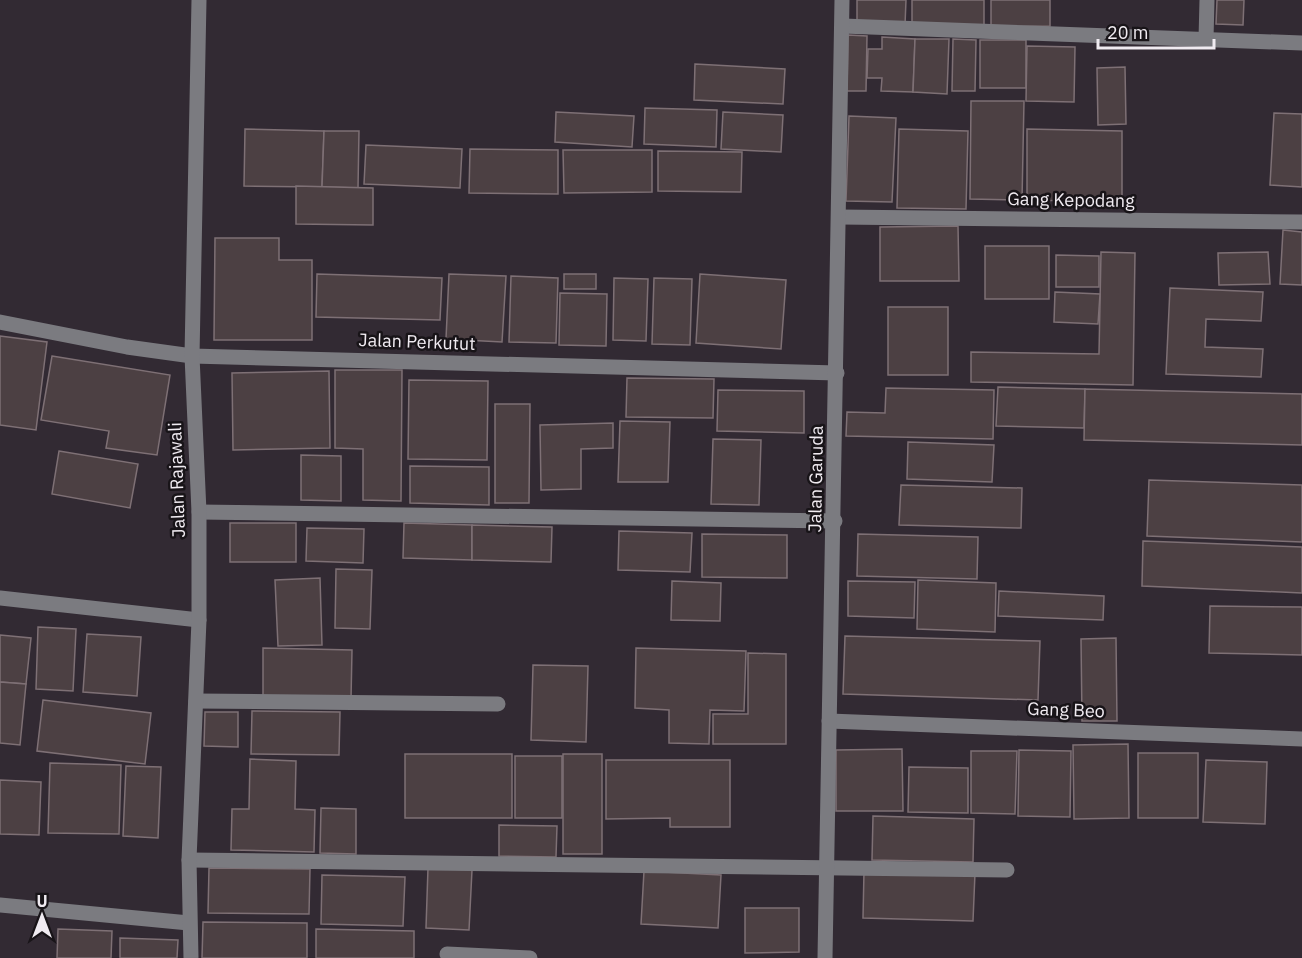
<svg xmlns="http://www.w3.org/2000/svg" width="1302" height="958" viewBox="0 0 1302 958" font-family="'IBM Plex Sans',sans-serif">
<rect width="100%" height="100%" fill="#322a33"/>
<g fill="#4c4043" stroke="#7e7075" stroke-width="1.5">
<polygon points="857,0 906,0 905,25 857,23"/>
<rect x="912" y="0" width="72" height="25"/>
<polygon points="991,0 1050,0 1050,26 991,27"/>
<polygon points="1217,0 1244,0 1243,25 1216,24"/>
<polygon points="848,35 867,36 866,91 847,91"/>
<polygon points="882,37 915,39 913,92 881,91 882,78 867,78 868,49 882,49"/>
<polygon points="915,39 949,39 947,94 913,92"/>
<polygon points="953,39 976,40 975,91 952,91"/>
<rect x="980" y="40" width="46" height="48"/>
<polygon points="1027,46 1075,47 1074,102 1026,101"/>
<polygon points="695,64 785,69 783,104 694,100"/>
<polygon points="1125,67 1126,124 1098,125 1097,68"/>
<polygon points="971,101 1024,101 1022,200 970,199"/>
<polygon points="645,108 717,110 716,147 644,144"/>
<polygon points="556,112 634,116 632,147 555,142"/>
<polygon points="723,112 783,115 781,152 721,149"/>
<polygon points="1274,113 1302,114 1302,187 1270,185"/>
<polygon points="849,116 896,118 892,202 846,201"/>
<polygon points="245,129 324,131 322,187 244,186"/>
<polygon points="899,129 968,131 966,209 897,208"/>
<polygon points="1027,129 1122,131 1122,202 1027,200"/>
<polygon points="324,131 359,131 358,188 322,187"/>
<polygon points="366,145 462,149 460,188 364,184"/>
<polygon points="470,149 558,150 558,194 469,193"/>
<polygon points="563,150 652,150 652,192 564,193"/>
<polygon points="658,151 742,152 741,192 658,191"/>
<polygon points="296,186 373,188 373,225 296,224"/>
<polygon points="958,226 959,281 880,281 880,227"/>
<polygon points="1283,230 1302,232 1302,285 1280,284"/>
<polygon points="215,238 279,238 279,260 312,260 312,340 214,340"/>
<rect x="985" y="246" width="64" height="53"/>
<polygon points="1101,252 1135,253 1133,385 971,382 971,352 1099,354"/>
<polygon points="1268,252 1270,284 1219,285 1218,253"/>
<polygon points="1056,255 1099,256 1099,287 1056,287"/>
<polygon points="317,274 442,278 440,320 316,317"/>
<polygon points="449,274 506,276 502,342 446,339"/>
<rect x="564" y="274" width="32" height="15"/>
<polygon points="700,274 786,280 781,349 696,343"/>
<polygon points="511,276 558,278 556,343 509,342"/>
<polygon points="614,278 648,279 646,341 613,340"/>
<polygon points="654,278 692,279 690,345 652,344"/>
<polygon points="1170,288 1263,292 1261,321 1206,319 1205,347 1263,349 1261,377 1166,374"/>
<polygon points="1055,292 1100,294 1098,324 1054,322"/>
<polygon points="560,293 607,294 606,346 559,345"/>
<rect x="888" y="307" width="60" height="68"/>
<polygon points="0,336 47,342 36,430 0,425"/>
<polygon points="52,356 170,375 157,455 106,448 109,431 41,420"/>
<polygon points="335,370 402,370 401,501 363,500 363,449 335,448"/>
<polygon points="329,371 330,448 233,450 232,373"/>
<polygon points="627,378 714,379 713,418 626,417"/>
<polygon points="409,380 488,381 487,460 408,459"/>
<polygon points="998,387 1085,389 1084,428 996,426"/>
<polygon points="886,388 994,390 993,439 846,436 847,412 885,413"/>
<polygon points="1085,389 1302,394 1302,445 1084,440"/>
<polygon points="718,390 804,391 804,433 717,431"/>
<polygon points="495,404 530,404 529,503 495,503"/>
<polygon points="620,421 670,422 668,482 618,482"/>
<polygon points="613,423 613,448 581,449 581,489 541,490 540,425"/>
<polygon points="713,439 761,440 759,505 711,504"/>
<polygon points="908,442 994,445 992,482 907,479"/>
<polygon points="59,451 138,464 130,508 52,494"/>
<polygon points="301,455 341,456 341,501 301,500"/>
<polygon points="410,466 489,467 489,505 410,503"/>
<polygon points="1149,480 1302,485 1302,542 1147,536"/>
<polygon points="901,485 1022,488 1021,528 899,525"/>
<rect x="230" y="523" width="66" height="39"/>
<polygon points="404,523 472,525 472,560 403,558"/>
<polygon points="472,525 552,527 551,562 472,560"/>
<polygon points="307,528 364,529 363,563 306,561"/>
<polygon points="619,531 692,533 690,572 618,570"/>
<polygon points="702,534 787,535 787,578 702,577"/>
<polygon points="858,534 978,537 977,579 857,576"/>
<polygon points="1143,541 1302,547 1302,593 1142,586"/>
<polygon points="336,569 372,570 370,629 335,628"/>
<polygon points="320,578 322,645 278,646 275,580"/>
<polygon points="918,580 996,583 995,632 917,629"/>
<polygon points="672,581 721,583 720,621 671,620"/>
<polygon points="848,581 915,582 914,618 848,616"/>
<polygon points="999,591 1104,596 1103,620 998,616"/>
<polygon points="1210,606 1302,607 1302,655 1209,653"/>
<polygon points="38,627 76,629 73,691 36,689"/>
<polygon points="87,634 141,637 137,696 83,692"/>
<polygon points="0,635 31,638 26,684 0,682"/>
<polygon points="845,636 1040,641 1038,700 843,694"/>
<polygon points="1116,638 1117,721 1082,721 1081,639"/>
<polygon points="263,648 352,650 351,699 263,699"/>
<polygon points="636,648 746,651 744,711 710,710 709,744 669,743 669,710 635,708"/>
<polygon points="748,653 786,654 786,744 713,744 713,714 748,714"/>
<polygon points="533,665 588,666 586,742 531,740"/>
<polygon points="0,682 26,684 20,745 0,743"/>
<polygon points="43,700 151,713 145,764 37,751"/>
<polygon points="252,711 340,712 339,755 251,754"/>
<polygon points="205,712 238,712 238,747 204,746"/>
<polygon points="1128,744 1129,818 1074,819 1073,745"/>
<polygon points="902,749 903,811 836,811 836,750"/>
<polygon points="1019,750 1071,751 1070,817 1018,816"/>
<polygon points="971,751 1017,751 1015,814 971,813"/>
<rect x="1138" y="753" width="60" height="65"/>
<rect x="405" y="754" width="107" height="64"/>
<rect x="563" y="754" width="39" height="100"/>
<rect x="515" y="756" width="47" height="62"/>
<polygon points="250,759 296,761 295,809 315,810 314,852 231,850 232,809 249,809"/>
<polygon points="606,760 730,760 730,827 670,827 670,818 606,819"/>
<polygon points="1206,760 1267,762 1265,824 1203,822"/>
<polygon points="50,763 121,765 119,834 48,833"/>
<polygon points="126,766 161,767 158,838 123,836"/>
<polygon points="909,767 968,768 968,813 908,812"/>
<polygon points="0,780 41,782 39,835 0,834"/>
<polygon points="321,808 356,809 356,854 320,853"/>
<polygon points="873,816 974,819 973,862 872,860"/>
<polygon points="499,825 557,826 556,857 499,856"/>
<polygon points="209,868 310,869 309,914 208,913"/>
<polygon points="428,868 472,870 469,930 426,928"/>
<polygon points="644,871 721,875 718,928 641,924"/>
<polygon points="864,871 975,873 973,921 863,918"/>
<polygon points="322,875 405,877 403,926 321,924"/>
<polygon points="745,908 799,908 799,952 745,953"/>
<polygon points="203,922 307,923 307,958 202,958"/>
<polygon points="58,929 112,931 111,958 57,958"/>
<polygon points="316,929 414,931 414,958 316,958"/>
<polygon points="120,938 178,940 177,958 120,958"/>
</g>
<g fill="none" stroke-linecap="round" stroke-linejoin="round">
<g stroke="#7b7b80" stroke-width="15">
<polyline points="843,26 1302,43"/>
<polyline points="1206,39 1207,0"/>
<polyline points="839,217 1302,222"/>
<polyline points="0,322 127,347 192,356 837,373"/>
<polyline points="199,512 835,521"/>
<polyline points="0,598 199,620"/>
<polyline points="196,701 498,704"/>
<polyline points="829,721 1302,739"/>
<polyline points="189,860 1007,870"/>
<polyline points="0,905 189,923"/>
<polyline points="447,954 530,958"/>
<polyline points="191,958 189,860 199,620 199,512 192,356 199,0"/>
<polyline points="825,958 842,0"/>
</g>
</g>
<g text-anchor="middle" stroke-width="5" stroke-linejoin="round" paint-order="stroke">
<g font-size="18" fill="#f0ebf1" stroke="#181418">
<text transform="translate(1071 200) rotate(1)" y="6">Gang Kepodang</text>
<text transform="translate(417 342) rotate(2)" y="6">Jalan Perkutut</text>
<text transform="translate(816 479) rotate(-89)" y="6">Jalan Garuda</text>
<text transform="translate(177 480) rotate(-92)" y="6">Jalan Rajawali</text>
<text transform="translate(1066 710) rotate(2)" y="6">Gang Beo</text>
</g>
</g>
<g transform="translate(42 916)" stroke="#181418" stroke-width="4.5" paint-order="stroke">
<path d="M0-4.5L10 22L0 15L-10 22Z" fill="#f0ebf1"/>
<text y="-9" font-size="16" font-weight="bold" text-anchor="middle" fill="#f0ebf1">U</text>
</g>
<path d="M1098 39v9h116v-9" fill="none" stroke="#f0ebf1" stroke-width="3"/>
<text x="1107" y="39" font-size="18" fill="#f0ebf1" stroke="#181418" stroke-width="4.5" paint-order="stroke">20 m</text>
</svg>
